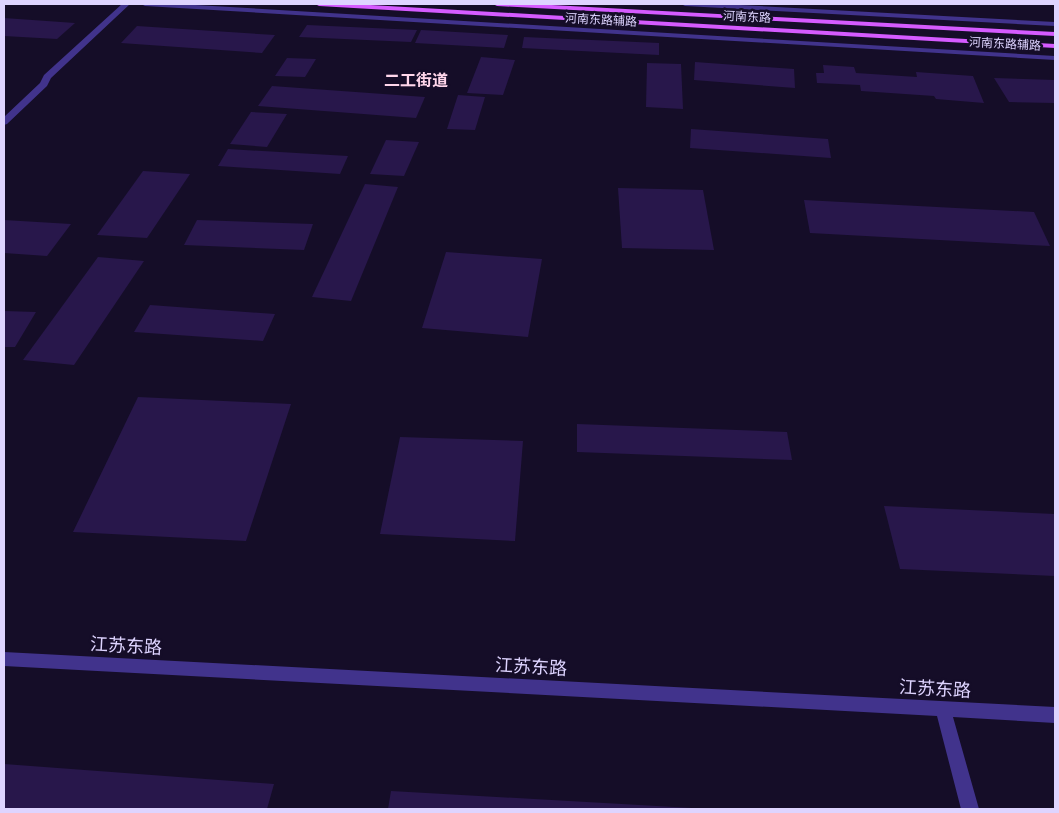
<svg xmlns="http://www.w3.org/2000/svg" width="1059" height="813" viewBox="0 0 1059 813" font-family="'Archivo Narrow','Noto Sans SC',sans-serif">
<rect width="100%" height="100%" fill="#150d28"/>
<g fill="#28174b">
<polygon points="4,18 75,23 57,39 4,36"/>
<polygon points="307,25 417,30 411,42 299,37"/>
<polygon points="137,26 275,35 262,53 121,43"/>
<polygon points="421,30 508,35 504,48 415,43"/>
<polygon points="524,37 659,43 659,55 522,48"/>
<polygon points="481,57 515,60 503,95 467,93"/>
<polygon points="287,58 316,59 305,77 275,76"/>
<polygon points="695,62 794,69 795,88 694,80"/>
<polygon points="647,63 681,64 683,109 646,107"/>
<polygon points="823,65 854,67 856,73 917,77 916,72 973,76 984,103 936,99 934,96 861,91 860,85 817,83 816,73 824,73"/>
<polygon points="994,78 1055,80 1055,103 1009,102"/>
<polygon points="272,86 425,97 416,118 258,106"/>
<polygon points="458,95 485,97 475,130 447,129"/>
<polygon points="251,112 287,114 267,147 230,144"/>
<polygon points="691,129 828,139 831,158 690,148"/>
<polygon points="386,140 419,142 404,176 370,174"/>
<polygon points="228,149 348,156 340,174 218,166"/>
<polygon points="143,171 190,174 147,238 97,235"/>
<polygon points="365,184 398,187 351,301 312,297"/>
<polygon points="618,188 703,190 714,250 622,248"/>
<polygon points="804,200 1034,212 1050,246 810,233"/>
<polygon points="4,220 71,224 47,256 4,253"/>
<polygon points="197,220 313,224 304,250 184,245"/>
<polygon points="446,252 542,259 528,337 422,328"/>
<polygon points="98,257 144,261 74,365 23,360"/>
<polygon points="150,305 275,314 263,341 134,332"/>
<polygon points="4,311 36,312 15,347 4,347"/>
<polygon points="138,397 291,404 246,541 73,532"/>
<polygon points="577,424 787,432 792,460 577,452"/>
<polygon points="400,437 523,441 515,541 380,534"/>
<polygon points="884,506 1055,514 1055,576 900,569"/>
<polygon points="4,764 274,784 267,809 4,809"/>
<polygon points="391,791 692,808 692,809 388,809"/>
</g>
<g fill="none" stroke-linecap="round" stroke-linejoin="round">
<g fill="#41338c" fill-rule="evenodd">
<polygon points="122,4 130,4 51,78 47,86 7,124 4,125 4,117 40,83 44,75"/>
<polygon points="141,4 178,4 1055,56 1055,60 145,6"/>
<polygon points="681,4 721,4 1055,22 1055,26 685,6"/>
<polygon points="4,652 1055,707 1055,723 953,717 979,809 961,809 937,716 4,666"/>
</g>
<g fill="#d55bff" fill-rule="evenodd">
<polygon points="315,4 353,4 1055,44 1055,48 319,6"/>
<polygon points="493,4 533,4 1055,32 1055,36 497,6"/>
</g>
</g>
<g text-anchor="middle" stroke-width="5" stroke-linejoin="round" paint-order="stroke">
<g font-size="12" fill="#ded4ff" stroke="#150d28">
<text transform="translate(747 17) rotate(3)" y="4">河南东路</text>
<text transform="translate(601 20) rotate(3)" y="4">河南东路辅路</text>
<text transform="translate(1005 44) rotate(3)" y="4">河南东路辅路</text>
</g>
<g font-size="16" font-weight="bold" fill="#ffd6eb" stroke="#150d28">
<text x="416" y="86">二工街道</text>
</g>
<g font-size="18" fill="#ded4ff" stroke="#150d28">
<text transform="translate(126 646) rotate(3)" y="6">江苏东路</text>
<text transform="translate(531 667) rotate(3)" y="6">江苏东路</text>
<text transform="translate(935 689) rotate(3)" y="6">江苏东路</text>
</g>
</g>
<rect width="1059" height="813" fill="none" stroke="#ded4ff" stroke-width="10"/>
</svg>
